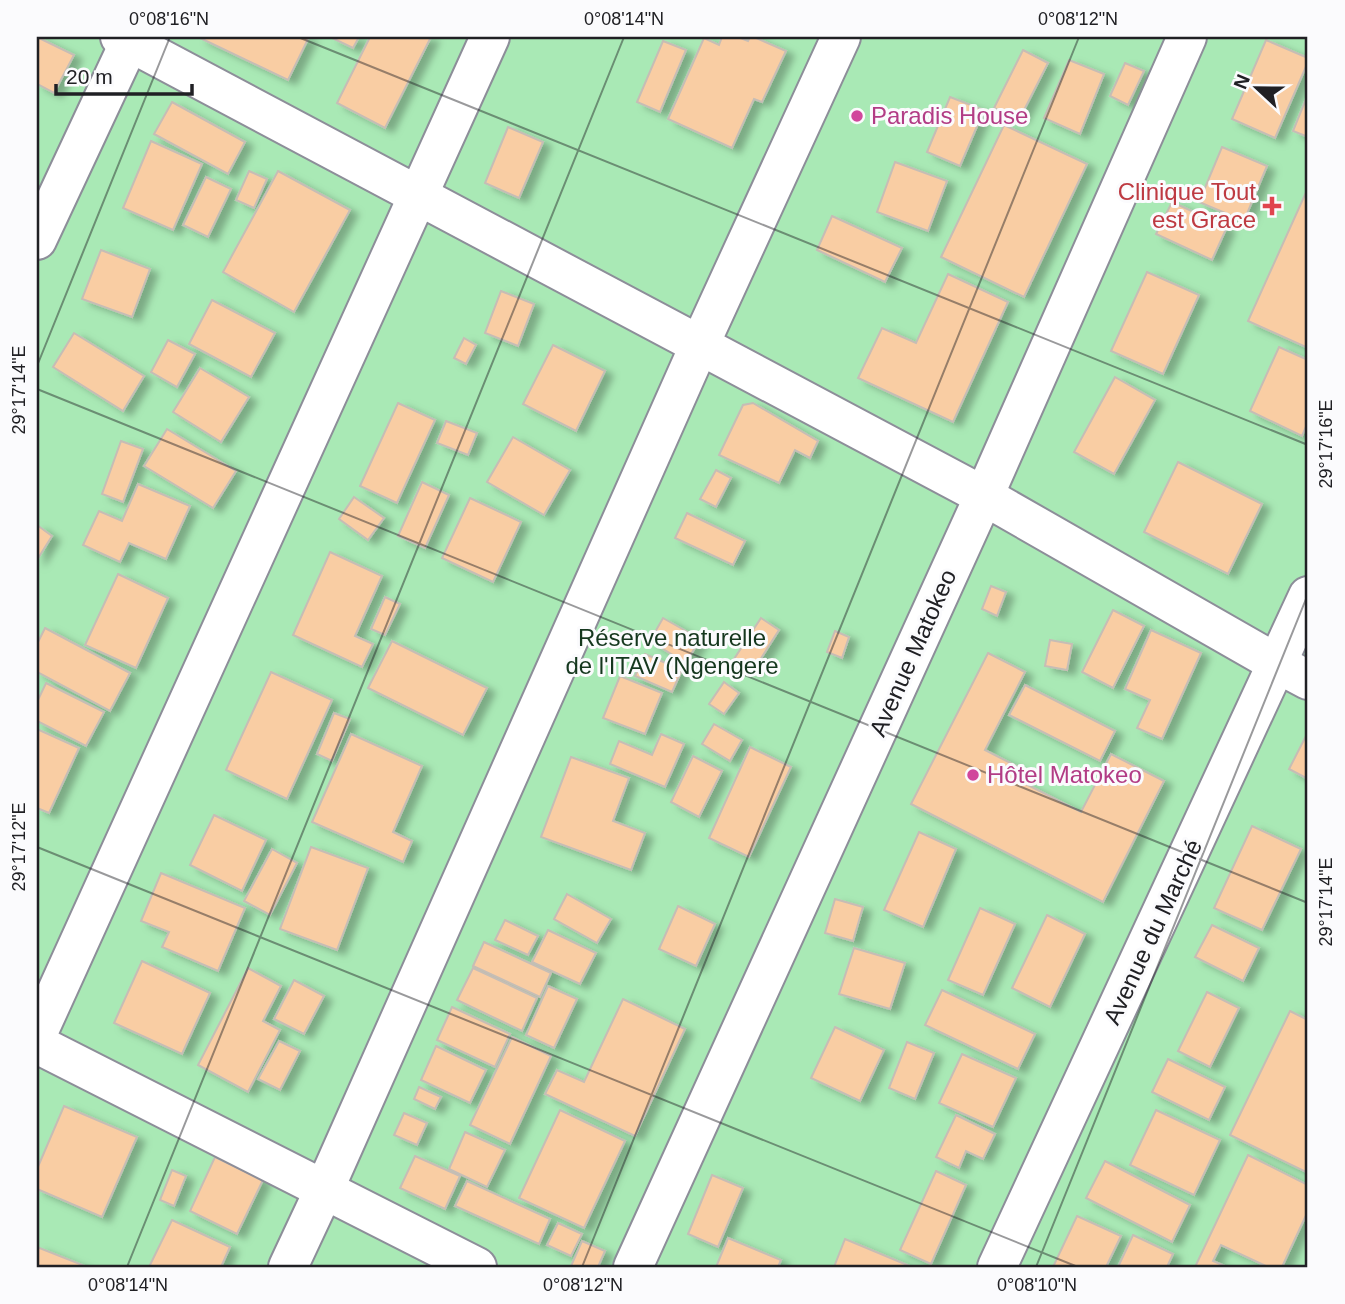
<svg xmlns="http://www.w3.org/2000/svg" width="1345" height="1304" viewBox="0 0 1345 1304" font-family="Helvetica,sans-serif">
<defs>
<filter id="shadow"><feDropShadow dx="8" dy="4.5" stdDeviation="3.5" flood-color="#0004"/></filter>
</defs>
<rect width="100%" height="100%" fill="#ecedf8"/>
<rect fill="#a9e9b5" x="37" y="37" width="1271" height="1230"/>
<g fill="#f9cda3" stroke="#c6bdb5" stroke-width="2" filter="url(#shadow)">
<polygon points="37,37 74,55 54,93 37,84"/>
<polygon points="198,37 309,37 288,80"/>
<polygon points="330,37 359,37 353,48"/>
<polygon points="370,37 431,37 385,128 337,103"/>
<polygon points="722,37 738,37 748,41 750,37 754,37 786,51 762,102 754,99 732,148 668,119 704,38 719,45"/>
<polygon points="1266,40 1308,58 1308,62 1275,138 1232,119"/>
<polygon points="663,41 686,50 660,112 637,102"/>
<polygon points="1023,50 1048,63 1019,120 994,108"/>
<polygon points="1069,60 1104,74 1080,134 1044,118"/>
<polygon points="1125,63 1144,71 1128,105 1110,96"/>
<polygon points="1308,94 1308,137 1293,131"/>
<polygon points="950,97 984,110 960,166 927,152"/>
<polygon points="172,102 245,142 228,174 154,134"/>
<polygon points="1004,125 1087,164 1024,297 941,257"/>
<polygon points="508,127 543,142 519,198 485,183"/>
<polygon points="151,141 202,164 173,230 123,208"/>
<polygon points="1222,147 1267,166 1244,221 1199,202"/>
<polygon points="895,162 947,181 928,231 877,212"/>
<polygon points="249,171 267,179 254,208 236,200"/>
<polygon points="278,171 350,210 294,312 223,272"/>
<polygon points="206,177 231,189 208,237 183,225"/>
<polygon points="1308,188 1308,348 1248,321"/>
<polygon points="1172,202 1227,227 1212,260 1156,234"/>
<polygon points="832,216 902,248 885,282 817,250"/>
<polygon points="101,250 150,269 132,317 82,299"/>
<polygon points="1147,272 1199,295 1163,374 1111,351"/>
<polygon points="948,274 1008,302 953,422 858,378 882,328 916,343"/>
<polygon points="501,291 534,304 518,346 485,333"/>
<polygon points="212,300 275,333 251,377 189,344"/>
<polygon points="74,333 144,376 123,411 53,367"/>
<polygon points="464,338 476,345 466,364 454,358"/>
<polygon points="168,340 195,354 177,387 151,372"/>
<polygon points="553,345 605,371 576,431 523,404"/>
<polygon points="1279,347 1308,360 1308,422 1302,436 1250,411"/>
<polygon points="200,368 249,397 221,442 173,412"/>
<polygon points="1115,377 1155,400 1114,474 1074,452"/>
<polygon points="398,403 435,420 397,503 360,486"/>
<polygon points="753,403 818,441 810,458 795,450 779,483 719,455 743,405"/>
<polygon points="446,421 477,433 468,455 437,443"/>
<polygon points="167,429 236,471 213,508 144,466"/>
<polygon points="513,437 570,470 544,515 487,482"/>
<polygon points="121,441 143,449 123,502 102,494"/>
<polygon points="1178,462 1262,504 1228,574 1144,532"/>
<polygon points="716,470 731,478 716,507 700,499"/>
<polygon points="422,482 449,495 425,548 398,536"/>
<polygon points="138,484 190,506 166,559 129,543 120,562 83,545 99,511 122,521"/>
<polygon points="354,497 384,518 368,540 339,519"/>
<polygon points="470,498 521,522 493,582 442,558"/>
<polygon points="687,513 745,541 733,565 675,538"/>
<polygon points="37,525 52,536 37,560"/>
<polygon points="330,552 382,576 355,636 373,644 362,667 293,635"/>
<polygon points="118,574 168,598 136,668 85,645"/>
<polygon points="991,586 1006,592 997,616 982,609"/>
<polygon points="385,597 400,604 385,635 371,629"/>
<polygon points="1113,610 1144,626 1113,688 1082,672"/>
<polygon points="663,618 700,639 686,663 650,641"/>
<polygon points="761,618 779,630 753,671 734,659"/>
<polygon points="45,628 130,673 110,711 37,672 37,644"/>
<polygon points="1151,630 1201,653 1162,739 1137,728 1150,700 1125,689"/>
<polygon points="835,631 849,637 842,658 827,652"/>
<polygon points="1050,640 1072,644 1067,670 1045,666"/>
<polygon points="392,641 487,688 463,735 368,688"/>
<polygon points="988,653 1025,672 985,750 1024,770 1018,780 1081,812 1111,754 1164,781 1103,902 911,804"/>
<polygon points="645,654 682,670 672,692 635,676"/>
<polygon points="271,672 332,700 287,799 226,770"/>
<polygon points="620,676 662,693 645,734 603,718"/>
<polygon points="724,682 739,693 724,714 709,704"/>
<polygon points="46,683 104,712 86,746 37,721 37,702"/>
<polygon points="1025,685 1115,731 1100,761 1009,715"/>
<polygon points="334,713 350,719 332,761 317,754"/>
<polygon points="714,724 742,740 730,761 702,744"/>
<polygon points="37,729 79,748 49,813 37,808"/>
<polygon points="1308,732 1308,779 1289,769"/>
<polygon points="351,734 422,766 393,832 412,841 403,862 312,822"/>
<polygon points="661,734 684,744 665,787 610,764 619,741 652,755"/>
<polygon points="750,747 791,767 749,857 709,838"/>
<polygon points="693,756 722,771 699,817 671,802"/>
<polygon points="571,757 629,778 613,821 645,833 631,870 541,837"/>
<polygon points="214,815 266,840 242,891 190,865"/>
<polygon points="1252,826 1301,849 1262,930 1214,908"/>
<polygon points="919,832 956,849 923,927 884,910"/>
<polygon points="311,847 368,868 337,950 280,929"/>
<polygon points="272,849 297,863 270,915 244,901"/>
<polygon points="161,873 245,908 218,971 162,947 169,932 141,921"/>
<polygon points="567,894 611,919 597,943 554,919"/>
<polygon points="835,899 863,907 853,941 825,933"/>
<polygon points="678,906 715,924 696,966 659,949"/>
<polygon points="980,908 1015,924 983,995 948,980"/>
<polygon points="1047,915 1085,934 1050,1007 1012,988"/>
<polygon points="505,920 538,936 528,955 495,940"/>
<polygon points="1212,925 1259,948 1243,981 1195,957"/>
<polygon points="548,930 596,953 580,984 532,962"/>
<polygon points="484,942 551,973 540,997 473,966"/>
<polygon points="854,948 905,963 890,1009 839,994"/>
<polygon points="142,961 210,993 182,1054 114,1023"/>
<polygon points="248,968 281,986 263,1021 280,1030 248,1092 198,1065"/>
<polygon points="473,968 537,998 522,1031 457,1000"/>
<polygon points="294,980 324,996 304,1034 274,1019"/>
<polygon points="548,986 577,999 554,1048 526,1035"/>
<polygon points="942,990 1035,1034 1018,1069 925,1025"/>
<polygon points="1207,992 1239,1008 1210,1067 1178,1051"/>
<polygon points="623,999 685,1029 635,1136 545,1094 557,1070 584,1082"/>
<polygon points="452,1007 510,1034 495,1067 437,1040"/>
<polygon points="1290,1011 1308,1020 1308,1173 1230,1135"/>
<polygon points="835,1027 884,1050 860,1101 811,1078"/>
<polygon points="512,1037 551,1056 510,1144 470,1125"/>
<polygon points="279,1041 300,1051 280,1090 258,1079"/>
<polygon points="907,1042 934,1053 915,1099 889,1088"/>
<polygon points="436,1046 486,1070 470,1103 421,1080"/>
<polygon points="962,1054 1016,1078 993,1127 939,1103"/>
<polygon points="1168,1059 1225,1087 1209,1120 1152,1092"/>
<polygon points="419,1087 441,1097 435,1109 414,1099"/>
<polygon points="64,1106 137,1137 102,1217 37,1189 37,1169"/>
<polygon points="560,1110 625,1141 584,1228 519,1198"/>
<polygon points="1156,1110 1220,1140 1194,1195 1130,1165"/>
<polygon points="404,1113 427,1123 417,1145 394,1135"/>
<polygon points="956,1115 995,1134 983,1159 966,1151 959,1168 936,1157"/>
<polygon points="465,1132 505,1150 487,1187 449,1169"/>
<polygon points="1248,1155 1308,1185 1308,1211 1282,1267 1268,1267 1221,1245 1213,1261 1227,1267 1195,1267"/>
<polygon points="415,1156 460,1176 445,1209 400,1188"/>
<polygon points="215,1157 263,1180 237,1234 190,1211"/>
<polygon points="1105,1161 1190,1205 1172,1242 1086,1198"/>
<polygon points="172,1170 186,1176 174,1206 160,1200"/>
<polygon points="936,1171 966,1185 931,1264 900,1250"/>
<polygon points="712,1175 743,1188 718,1247 688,1234"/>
<polygon points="467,1181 550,1219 539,1244 455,1206"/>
<polygon points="1077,1216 1121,1236 1106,1267 1053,1267"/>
<polygon points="172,1220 230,1247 221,1267 149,1267"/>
<polygon points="558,1223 582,1234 571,1256 547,1245"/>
<polygon points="1133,1235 1173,1254 1167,1267 1118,1267"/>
<polygon points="728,1238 781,1260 778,1267 716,1267"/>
<polygon points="845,1239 912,1267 834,1267"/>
<polygon points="582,1241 605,1251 598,1267 571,1266"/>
<polygon points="37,1247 85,1266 84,1267 37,1267"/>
</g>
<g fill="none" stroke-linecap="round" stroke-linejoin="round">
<defs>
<g id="minor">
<polyline points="120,37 984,496 1278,664 1308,680"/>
<polyline points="37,240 132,37"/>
<polyline points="37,1035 490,37"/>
<polyline points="37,1044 477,1267"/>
<polyline points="288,1267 324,1190 700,344 841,37"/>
<polyline points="633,1267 984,496 1187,37"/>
<polyline points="997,1267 1308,596"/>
</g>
</defs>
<use href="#minor" stroke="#8d8e99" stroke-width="42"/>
<use href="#minor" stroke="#fff" stroke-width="38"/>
</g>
<path fill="none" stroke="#202024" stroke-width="2" stroke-opacity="0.45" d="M298,37L1308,445M37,366L170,37M37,389L1308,903M37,847L1078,1267M127,1267L624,37M582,1267L1079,37M1036,1267L1308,594"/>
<g fill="#d1479c" stroke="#fbfbfd" stroke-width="2.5">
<circle cx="857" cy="116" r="7"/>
<circle cx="973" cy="775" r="7"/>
</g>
<path fill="#e0444e" stroke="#fbfbfd" stroke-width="2.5" d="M1268.5 195.5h7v7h7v7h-7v7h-7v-7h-7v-7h7z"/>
<g text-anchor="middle" stroke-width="6" stroke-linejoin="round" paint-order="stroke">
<g font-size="24" fill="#b23c85" stroke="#fbfbfd" text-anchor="start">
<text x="871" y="124">Paradis House</text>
<text x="987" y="783">Hôtel Matokeo</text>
</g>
<g font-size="24" fill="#be3a42" stroke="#fbfbfd" text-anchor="end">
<text x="1256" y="200">Clinique Tout<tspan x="1256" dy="28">est Grace</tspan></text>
</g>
<g font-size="24" fill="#15371e" stroke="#fbfbfd">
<text x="672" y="646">Réserve naturelle<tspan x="672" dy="28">de l'ITAV (Ngengere</tspan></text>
</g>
<g font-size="24" fill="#202024" stroke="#fbfbfd">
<text transform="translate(913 653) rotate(-66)" y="8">Avenue Matokeo</text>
<text transform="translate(1153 932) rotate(-65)" y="8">Avenue du Marché</text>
</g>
</g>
<rect width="1345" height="1304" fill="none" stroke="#fbfbfd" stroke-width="77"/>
<g transform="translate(1257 88) rotate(292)" stroke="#fbfbfd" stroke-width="5" paint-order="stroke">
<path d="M0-5L12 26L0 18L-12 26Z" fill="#202024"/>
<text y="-10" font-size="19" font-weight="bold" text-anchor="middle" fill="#202024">N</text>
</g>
<path d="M56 84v10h136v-10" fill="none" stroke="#202024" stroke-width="3.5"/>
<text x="66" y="84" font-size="21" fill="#202024" stroke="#fbfbfd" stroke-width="5" paint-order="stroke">20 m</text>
<rect x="38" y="38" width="1268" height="1228" fill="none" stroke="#202024" stroke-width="2.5"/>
<g font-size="18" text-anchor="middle" fill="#202024">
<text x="169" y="25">0°08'16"N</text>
<text x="624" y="25">0°08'14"N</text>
<text x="1078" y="25">0°08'12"N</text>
<text transform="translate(19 390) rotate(-90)" y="6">29°17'14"E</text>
<text transform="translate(1326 444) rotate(-90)" y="6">29°17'16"E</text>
<text transform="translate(19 847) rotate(-90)" y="6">29°17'12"E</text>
<text transform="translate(1326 902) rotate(-90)" y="6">29°17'14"E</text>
<text x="128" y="1291">0°08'14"N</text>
<text x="583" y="1291">0°08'12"N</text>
<text x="1037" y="1291">0°08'10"N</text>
</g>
</svg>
